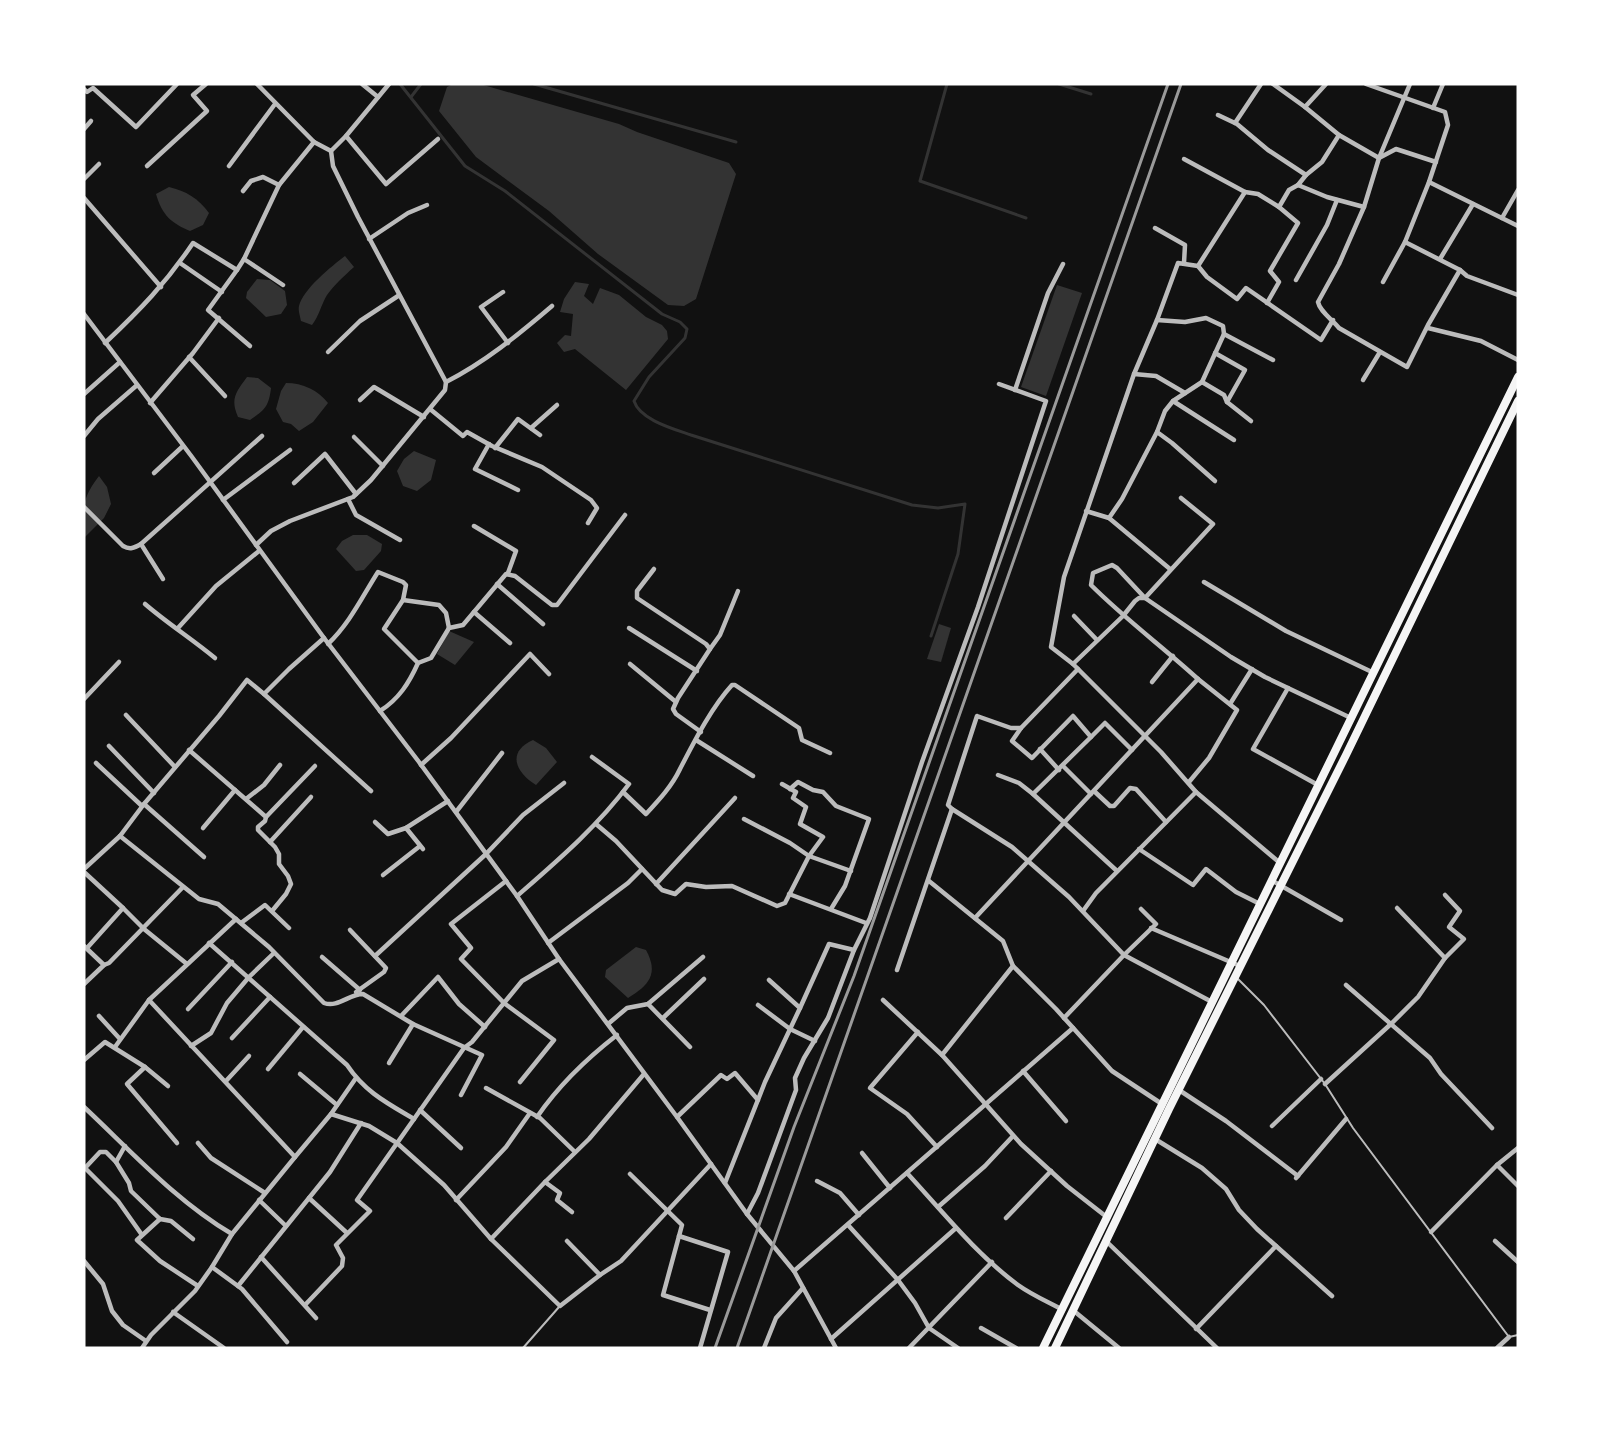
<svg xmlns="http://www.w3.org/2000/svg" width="1602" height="1432" viewBox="0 0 1602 1432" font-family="'Zilla Slab',serif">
<rect width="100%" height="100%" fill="#111"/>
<g fill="#333">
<polygon points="453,84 480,84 619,124 637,132 729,163 736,174 696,299 684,306 668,305 598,254 549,211 476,157 439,111 447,87"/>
<path d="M169,187C186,191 198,198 209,213L203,225L190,231C171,223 162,215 156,194Z"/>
<path d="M345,256L354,267C344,276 335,284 327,295C321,305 319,316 312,325L301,321C300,316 298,310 299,306C303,289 332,266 345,256Z"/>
<polygon points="257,279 270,280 285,291 287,305 281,314 266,317 246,298 247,292"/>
<polygon points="575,282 589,284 584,296 593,304 600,288 619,295 646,317 662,325 667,331 668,339 626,390 575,349 564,352 557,343 565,335 571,336 573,314 560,312 564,299"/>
<polygon points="1057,285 1082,293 1046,396 1021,387"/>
<path d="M247,377L258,378L271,388C269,406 265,410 250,420L238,417C230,399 236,392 247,377Z"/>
<path d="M286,383C303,383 318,390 328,403L313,422L299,431L291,424L283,422L276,409L281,391Z"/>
<polygon points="414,451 436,460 431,480 417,491 403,486 397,471 404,459"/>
<path d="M99,476L107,487L111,504L104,518L84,538C84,508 80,501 99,476Z"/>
<polygon points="353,535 367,535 382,544 381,551 364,570 356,571 336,549 342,541"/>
<polygon points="939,624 951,628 941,662 927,659"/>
<polygon points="449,631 474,642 455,665 437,654"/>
<path d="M533,740L546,748L557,762L536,785C516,773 506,752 533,740Z"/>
<path d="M636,947L646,950C659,974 649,985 628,998L605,977L606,970Z"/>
</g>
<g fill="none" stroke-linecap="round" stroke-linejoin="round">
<g stroke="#333" stroke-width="3">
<path d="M400,84L465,166L505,191L662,314L680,322L687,329L685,338L649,377L634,401C640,420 674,429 691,435L912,505L938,508L965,504L958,554L931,636"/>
<polyline points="534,84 736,142"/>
<polyline points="947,84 920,181 1026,218"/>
<polyline points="1059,84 1091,94"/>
<polyline points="411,97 421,84"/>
</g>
<g stroke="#bcbcbc" stroke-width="2">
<polyline points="1237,978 1264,1005 1325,1084 1353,1128 1509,1337 1518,1335"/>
<polyline points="523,1348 559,1307"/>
</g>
<g stroke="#bcbcbc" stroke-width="4.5">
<polyline points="257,84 314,142 331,151"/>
<polyline points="362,84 378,97"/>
<polyline points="1273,84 1305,107"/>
<polyline points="1326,84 1305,107 1339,135 1379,158 1396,149 1436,162"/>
<polyline points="1366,84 1445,112 1448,125 1429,182 1405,242 1383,282"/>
<polyline points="84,89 87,92 93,88 136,127 177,84"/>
<polyline points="1433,108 1443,84"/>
<polyline points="1218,115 1237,124 1268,150 1306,175"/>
<polyline points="1235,123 1261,84"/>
<polyline points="84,129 91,121"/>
<polyline points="346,136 386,184 438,139"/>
<polyline points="1184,159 1245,192"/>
<polyline points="147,166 207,111 193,95 206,84"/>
<polyline points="229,166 275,104"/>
<polyline points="84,179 99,164"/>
<polyline points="1429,182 1518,226"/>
<polyline points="1298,185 1306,175 1322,162 1339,135"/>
<polyline points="243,191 251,181 263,177 279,185"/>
<polyline points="84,198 161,287"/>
<polyline points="1502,218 1518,190"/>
<polyline points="1155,228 1185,245 1184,263"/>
<polyline points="369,239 408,213 427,205"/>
<path d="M1405,242L1460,270L1428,325L1407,367L1339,328C1332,319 1320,312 1318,302L1339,264L1364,207L1379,158L1410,84"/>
<polyline points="1440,259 1473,204"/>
<polyline points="180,263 222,292"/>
<polyline points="1198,266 1207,277 1237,299 1246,288 1321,340 1333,320"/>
<polyline points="237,270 208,310 250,346"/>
<polyline points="1460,270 1467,276 1518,295"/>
<polyline points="1296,280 1327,225 1337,200"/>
<polyline points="283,285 244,259 279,185 314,142"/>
<polyline points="503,292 481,307 508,343"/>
<polyline points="1267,303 1279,282 1270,271 1298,223 1279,207"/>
<polyline points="84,314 192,457 324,638 419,762 517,896 559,959 677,1117 747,1214 794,1271 836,1348"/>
<polyline points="1428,328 1481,341 1518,360"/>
<polyline points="1224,334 1273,360"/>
<path d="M105,343C140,310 166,283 193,243L237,270L244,259"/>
<polyline points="328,352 360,321 398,296"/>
<polyline points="1215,353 1245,370 1227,402"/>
<polyline points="189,357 225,396"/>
<polyline points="1134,374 1156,376 1185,393"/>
<polyline points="1363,380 1380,352"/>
<path d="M446,382C485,362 518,335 552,306"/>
<polyline points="1202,382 1224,395 1227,402 1251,421"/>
<polyline points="1015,390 1048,293 1063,264"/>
<polyline points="84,394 120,362"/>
<polyline points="360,400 374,387 424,417"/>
<polyline points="1173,401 1234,440"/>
<polyline points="150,403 193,353 219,318"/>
<polyline points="430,409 463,436 467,432 492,446 542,467 591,500 597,508 588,523"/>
<polyline points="531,428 557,405"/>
<polyline points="1157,432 1172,443 1215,481"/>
<polyline points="84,436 98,419 136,386"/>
<polyline points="354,437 383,466"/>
<polyline points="489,444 475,469 518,490"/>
<polyline points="495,448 518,419 540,435"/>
<polyline points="154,473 183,446"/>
<polyline points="294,483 325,454 356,494"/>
<polyline points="1181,498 1213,524 1145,598 1231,657 1265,677 1351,718"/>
<polyline points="348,499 356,515 400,540"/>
<polyline points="223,500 290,450"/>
<path d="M84,507L123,546C130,550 134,548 141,544L262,436"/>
<polyline points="1086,511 1109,518 1170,569"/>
<polyline points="1109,518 1122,499 1157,432 1165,411 1173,401 1202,382 1224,334 1223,326 1206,318 1185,322 1157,320"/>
<polyline points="474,526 516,551 508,573"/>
<polyline points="141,544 163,579"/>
<polyline points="256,545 271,531 290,521 353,497 371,480 445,390 446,382 358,217 333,166 331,151 346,136 389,84"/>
<polyline points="654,569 637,591 637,598 706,644 710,649 678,698 673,709 676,714 701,732"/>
<polyline points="1204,582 1286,631 1374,673"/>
<polyline points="497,584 543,624"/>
<polyline points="403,600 439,605 446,613 449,628"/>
<path d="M145,604C167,623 192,639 215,658"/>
<polyline points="474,612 510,643"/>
<polyline points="1074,616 1097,640"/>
<polyline points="178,628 216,586 259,551"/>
<polyline points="629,628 697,671"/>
<path d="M328,644C350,623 362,597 378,572L403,582L406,585L403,600L384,629L418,663"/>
<polyline points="710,649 720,635 738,591"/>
<polyline points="630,664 676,702"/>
<polyline points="1078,669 1021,728 1012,741 1032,758 1073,716 1091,737 1105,723 1132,750"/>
<polyline points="1152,682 1173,656"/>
<polyline points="1288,688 1253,749 1318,785"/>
<polyline points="264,694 371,791"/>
<polyline points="84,699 119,662"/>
<polyline points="1230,704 1252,669"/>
<path d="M380,711C399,699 409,683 418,663L431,658L449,628L463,625L506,574L515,576L552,605H557L625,515"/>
<polyline points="126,715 175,767"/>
<polyline points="696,740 753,776"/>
<polyline points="109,746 154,793"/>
<polyline points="1040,749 1059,770"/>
<polyline points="189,750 266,817 265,821 258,827 258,830 275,847 279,854 279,864 288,876 291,884 286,894 272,911"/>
<polyline points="96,763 142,806"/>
<polyline points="421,765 451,738 530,654 549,674"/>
<polyline points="1063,766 1091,794"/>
<polyline points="998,775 1019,783 1033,794 1117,871"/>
<polyline points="1189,782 1209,758 1237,710 1198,679"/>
<polyline points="790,789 798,782 813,790 823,792 836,806 869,819 845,886 831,909"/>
<polyline points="1094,791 1110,806 1114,806 1130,788 1136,789 1166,822"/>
<path d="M623,792L646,814C659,800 672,786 680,769C694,742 711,708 732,685H735L799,728L802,740L830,753"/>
<polyline points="1033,794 1091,737"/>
<polyline points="246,799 264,785 280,765"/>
<polyline points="144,804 204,857"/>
<polyline points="952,809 948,805 977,716 1011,728 1021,728"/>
<polyline points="456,812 502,753"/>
<polyline points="266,817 315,766"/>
<polyline points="744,819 790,843 809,856 851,871"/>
<polyline points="375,822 388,834 406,828 448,801"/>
<polyline points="596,824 616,841 662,890 675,894 686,884 706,887 732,886 777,906 785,903 809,856 823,837 800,824 806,807 793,798 796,792 782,784"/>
<polyline points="203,828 235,790"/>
<polyline points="406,828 423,849"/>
<path d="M120,836L199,899L218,904L269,947L324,1003C338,1008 349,994 363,994L413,1024L482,1055L461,1095"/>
<polyline points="270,842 311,797"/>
<polyline points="1139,849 1193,885 1206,869 1236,892 1260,904"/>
<polyline points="1280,863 1196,792 1161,752 1073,664 1051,647 1064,577 1134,374 1157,320 1178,263 1198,266 1245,192 1258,194 1279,207 1289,190 1298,185 1327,197 1364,207"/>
<polyline points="84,869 120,836 144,804 219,716 247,680 264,694 289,669 324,638"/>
<polyline points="84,872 123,908"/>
<polyline points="383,875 420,846"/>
<polyline points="1271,880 1341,920"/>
<polyline points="506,881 451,924 471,948 461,959 504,1003 554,1040 520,1082"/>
<polyline points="929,881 1003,941 1013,966 1056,1009 1112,1071 1162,1104"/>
<polyline points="656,884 735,798"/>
<polyline points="789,894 866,923"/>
<path d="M517,896C557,861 597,827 629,784L592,757"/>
<polyline points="1397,908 1445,958 1464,939 1449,927 1460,911 1445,895"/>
<polyline points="1083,911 1096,893 1196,792"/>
<path d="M975,918L1198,679C1163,647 1125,619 1091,585L1093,573L1112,565L1117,568L1145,598H1139L1135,601L1123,616L1073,664"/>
<polyline points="241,923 265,905 289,928"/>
<polyline points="1151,928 1240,966"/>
<polyline points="350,930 386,968 384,972 356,992"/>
<path d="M209,943L347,1065C365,1092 387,1103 414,1119"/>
<polyline points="548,943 628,883 642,869"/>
<polyline points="84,946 104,965 84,984"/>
<polyline points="87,948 123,908 144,929 187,964"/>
<polyline points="375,956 486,854 523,815 564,783"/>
<polyline points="322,957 360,990"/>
<polyline points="104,965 109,963 183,887"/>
<polyline points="897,970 952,809 1012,847 1069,897 1124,955 1212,1002"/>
<polyline points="1346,985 1430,1058 1441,1074 1492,1128"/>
<polyline points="883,1000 942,1055 1021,1144 1067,1186 1108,1218"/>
<polyline points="648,1004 690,1047"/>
<polyline points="758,1005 790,1029 815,1041"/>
<polyline points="800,1008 829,944 854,950"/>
<polyline points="188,1009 232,962"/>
<polyline points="99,1016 120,1039"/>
<polyline points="401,1016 438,977 459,1004 485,1027"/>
<polyline points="663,1018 704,979"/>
<polyline points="1064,1018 1124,955 1156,924 1141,909"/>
<polyline points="608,1024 627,1008 648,1004 703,957"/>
<polyline points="918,1032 870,1088 907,1114 937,1147"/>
<polyline points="232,1038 270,997"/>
<polyline points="191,1046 211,1033 227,1003 249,977 274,953"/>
<polyline points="115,1047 149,1000 236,919"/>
<polyline points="942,1055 1013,966"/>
<polyline points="84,1060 105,1042 145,1067 168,1086"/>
<polyline points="389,1063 413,1024"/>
<polyline points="145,1067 127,1084 177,1143"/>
<polyline points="268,1069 303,1027"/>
<polyline points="1023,1071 1066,1121"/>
<polyline points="300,1074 337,1105"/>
<polyline points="226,1081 249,1056"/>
<polyline points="1325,1084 1392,1023 1418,997 1445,958"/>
<polyline points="486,1088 540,1118 575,1152"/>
<polyline points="1179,1090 1226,1121 1298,1176"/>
<path d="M84,1107C131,1151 176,1201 232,1234"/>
<polyline points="420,1110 461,1148"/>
<polyline points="331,1114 369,1126 397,1143 444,1185 491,1239 560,1306 600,1275 621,1261 711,1164"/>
<path d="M537,1117C559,1085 586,1059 617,1035"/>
<polyline points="677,1117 721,1075 727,1079 735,1073 758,1100"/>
<polyline points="1272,1126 1321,1079"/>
<polyline points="1155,1139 1202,1168 1226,1189 1239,1210 1257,1229 1332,1296"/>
<polyline points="198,1143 211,1158 265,1193"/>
<polyline points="862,1153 890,1188"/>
<polyline points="295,1157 331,1114 356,1078"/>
<polyline points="116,1162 125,1146"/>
<polyline points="1497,1165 1518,1186"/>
<polyline points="84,1167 118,1201 142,1235"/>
<polyline points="85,1168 100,1152 106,1152 116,1162 129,1183 131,1191 160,1219 171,1221 193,1239"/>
<path d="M907,1173C942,1211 976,1254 1018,1285C1032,1295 1048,1302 1063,1310"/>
<polyline points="630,1174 682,1225 663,1295 710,1310"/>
<polyline points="1296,1178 1346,1119"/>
<polyline points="817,1181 840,1193 859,1215"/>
<polyline points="545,1182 560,1193 557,1200 572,1212"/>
<polyline points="725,1183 765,1082 800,1008 769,980"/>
<polyline points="309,1198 347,1233"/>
<polyline points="259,1200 286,1226"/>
<polyline points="456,1200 506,1147 530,1113"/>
<polyline points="938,1207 985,1166 1013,1136"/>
<polyline points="747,1214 758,1193 796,1090 795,1078 804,1058 828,1018 854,950 870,918 922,762 978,607 1046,401 999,384"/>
<polyline points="1006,1218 1051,1171"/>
<polyline points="160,1219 137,1240 160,1261 198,1286"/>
<polyline points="848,1225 898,1280 915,1303 929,1328 958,1348"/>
<polyline points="1431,1232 1497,1165 1518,1148"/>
<polyline points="679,1236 728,1252 700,1348"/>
<polyline points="491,1239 545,1182 589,1139 644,1074"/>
<polyline points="567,1241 600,1275"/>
<polyline points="1495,1241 1518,1262"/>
<polyline points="1107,1242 1217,1348"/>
<polyline points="261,1257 316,1318"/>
<polyline points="84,1261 103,1284 112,1311 123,1325 146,1341"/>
<polyline points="212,1267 242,1289 287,1342"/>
<polyline points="794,1271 1073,1028"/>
<polyline points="238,1286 330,1172 361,1123"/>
<polyline points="305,1305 342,1266 343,1258 336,1245 370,1211 357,1200 464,1048 472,1042 522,981 559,959"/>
<polyline points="1074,1311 1119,1348"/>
<polyline points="173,1312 224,1348"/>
<polyline points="981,1328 1016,1348"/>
<polyline points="1196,1329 1276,1246"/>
<polyline points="831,1339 956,1228"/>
<polyline points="142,1348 151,1335 195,1291 212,1267 232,1234 295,1157 149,1000"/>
<polyline points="764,1348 776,1318 803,1288"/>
<polyline points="909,1348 992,1262"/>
<polyline points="1497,1348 1509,1337"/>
</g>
<g stroke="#f5f5f5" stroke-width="8">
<polyline points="1043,1348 1518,377"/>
<polyline points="1055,1348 1169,1109 1346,755 1518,401"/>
</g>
<g stroke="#9a9a9a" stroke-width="3">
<polyline points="715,1348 794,1127 854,976 1168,84"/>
<polyline points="737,1348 1181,84"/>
</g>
</g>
<rect width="1602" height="1432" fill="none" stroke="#ffffff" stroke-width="171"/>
</svg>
